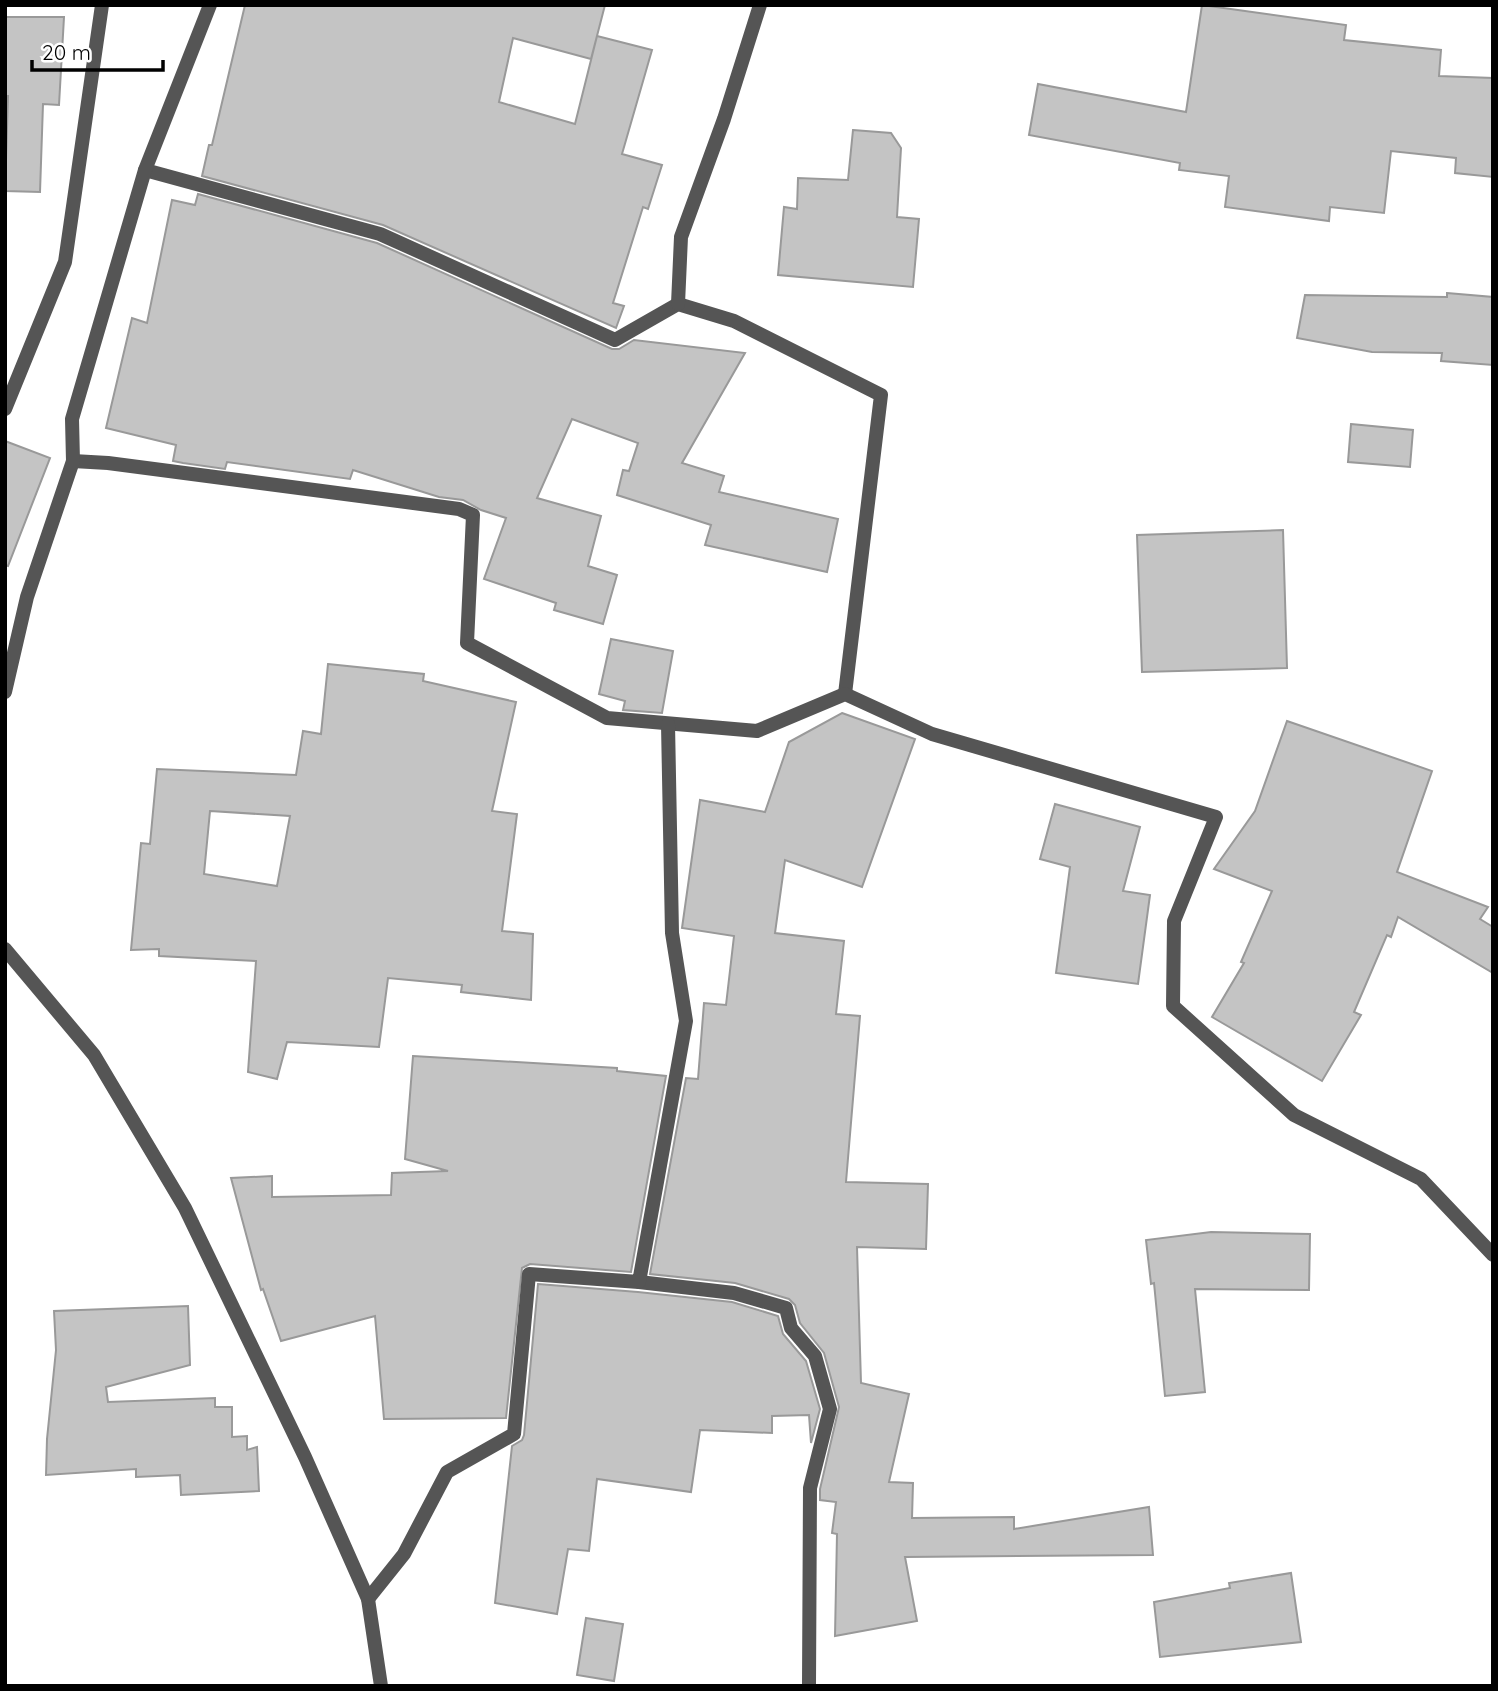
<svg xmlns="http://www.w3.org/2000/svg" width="1498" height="1691" viewBox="0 0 1498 1691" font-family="Quicksand,sans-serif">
<rect width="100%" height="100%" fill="#fff"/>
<g fill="#c4c4c4" stroke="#999" stroke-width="2" fill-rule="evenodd">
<polygon points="245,5 605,5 591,59 513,38 499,102 575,124 597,36 652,50 622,154 662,165 648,209 643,207 613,303 624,306 616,328 383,225 202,176 209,145 212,145"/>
<polygon points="1202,5 1346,25 1344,40 1441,50 1439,76 1493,78 1493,177 1455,173 1456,158 1391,151 1384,213 1330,207 1329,221 1225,207 1229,176 1179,170 1180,163 1029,135 1038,84 1186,112"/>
<polygon points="5,17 64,17 59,105 43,104 40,192 5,191 8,96 5,96"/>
<polygon points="853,130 891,133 901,148 897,217 919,219 913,287 778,275 784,207 797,209 798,178 848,180"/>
<polygon points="198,194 377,243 612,349 619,349 634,340 745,353 682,463 724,476 719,492 838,519 827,572 705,545 711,525 617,495 623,470 629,471 638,443 572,419 537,498 601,516 588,566 617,575 603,624 554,610 556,603 484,579 506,518 481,510 463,500 439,497 353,470 350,479 227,462 225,469 183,463 173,461 176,445 106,428 132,318 147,323 172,200 195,205"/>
<polygon points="1447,293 1493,297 1493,365 1441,361 1442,353 1372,352 1297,338 1305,295 1447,297"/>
<polygon points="1351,424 1413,430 1410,467 1348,462"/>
<polygon points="5,441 50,458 8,566 5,565"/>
<polygon points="1283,530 1287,668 1142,672 1137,535"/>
<polygon points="611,639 673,651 662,713 623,710 625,701 599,694"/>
<path d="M328,664L424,674L423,681L516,702L492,811L517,814L502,931L533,934L531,1000L461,992L462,985L388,978L379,1047L287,1042L277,1079L248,1072L256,961L159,956V949L131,950L141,843L150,844L157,769L296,775L303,731L321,734ZM210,811L290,816L277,886L204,874Z"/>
<polygon points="842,713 915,739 862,887 785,860 775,933 844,941 836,1014 860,1016 846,1182 928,1184 926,1249 857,1247 861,1383 909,1394 889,1482 913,1483 912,1518 1014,1517 1014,1529 1149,1507 1153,1555 905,1557 917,1621 835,1636 837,1534 832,1533 836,1502 820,1500 820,1489 839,1407 824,1353 800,1323 795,1305 789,1299 735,1283 650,1274 686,1078 698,1079 704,1003 726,1005 734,936 682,928 700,800 765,812 789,742"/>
<polygon points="1287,721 1432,771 1397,872 1488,907 1480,919 1493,927 1493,973 1398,917 1391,937 1387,935 1354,1012 1361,1015 1322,1081 1212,1017 1244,963 1241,962 1272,891 1214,869 1255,811"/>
<polygon points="1055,804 1140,827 1123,891 1150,895 1138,984 1056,973 1070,867 1040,859"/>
<polygon points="413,1056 617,1068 617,1071 666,1076 631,1272 530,1264 522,1268 506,1418 384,1419 375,1316 281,1341 263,1289 261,1290 231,1178 272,1176 272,1197 391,1195 392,1173 448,1171 405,1159"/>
<polygon points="1211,1232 1310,1234 1309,1290 1195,1289 1205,1392 1165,1396 1154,1283 1151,1284 1146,1240"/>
<polygon points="538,1284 638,1292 732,1302 778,1316 783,1334 806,1361 820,1409 811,1443 809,1415 772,1416 772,1433 700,1430 691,1492 597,1479 589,1551 568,1549 557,1614 495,1603 512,1446 522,1440 524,1435"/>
<polygon points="188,1306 190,1365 106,1387 108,1402 215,1398 215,1407 232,1407 232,1437 247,1436 247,1450 257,1447 259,1491 181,1495 180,1475 136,1477 136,1469 46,1475 47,1439 56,1350 54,1311"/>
<polygon points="1291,1573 1301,1642 1160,1657 1154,1602 1230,1588 1229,1583"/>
<polygon points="586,1618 623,1624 614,1681 577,1675"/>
</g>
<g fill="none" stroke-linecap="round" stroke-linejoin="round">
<g stroke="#555" stroke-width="14">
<polyline points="145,170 380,234 615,340 678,304 734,321 881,395 845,694"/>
<polyline points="678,304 681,237 724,119 760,5"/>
<polyline points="5,409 65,262 102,5"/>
<polyline points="73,461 108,463 459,509 473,515 467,643 607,718 757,731 845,694 932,734 1216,817 1174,921 1173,1006 1294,1115 1421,1179 1493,1255"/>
<polyline points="5,692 27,597 73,461 72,419 145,170 210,5"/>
<polyline points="5,949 94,1055 185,1208 305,1457 368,1599 381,1686"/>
<polyline points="639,1282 734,1293 786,1308 791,1328 815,1356 830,1409 810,1488 809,1686"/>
<polyline points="368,1599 404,1554 447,1472 514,1434 529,1274 639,1282 686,1021 672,933 668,724"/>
</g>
</g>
<rect width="1498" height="1691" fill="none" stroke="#000000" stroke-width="14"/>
<path d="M32 60v10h131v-10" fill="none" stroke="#000000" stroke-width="3.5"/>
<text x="42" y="60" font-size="21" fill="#000000" stroke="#ffffff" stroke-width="5" paint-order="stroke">20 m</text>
</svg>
